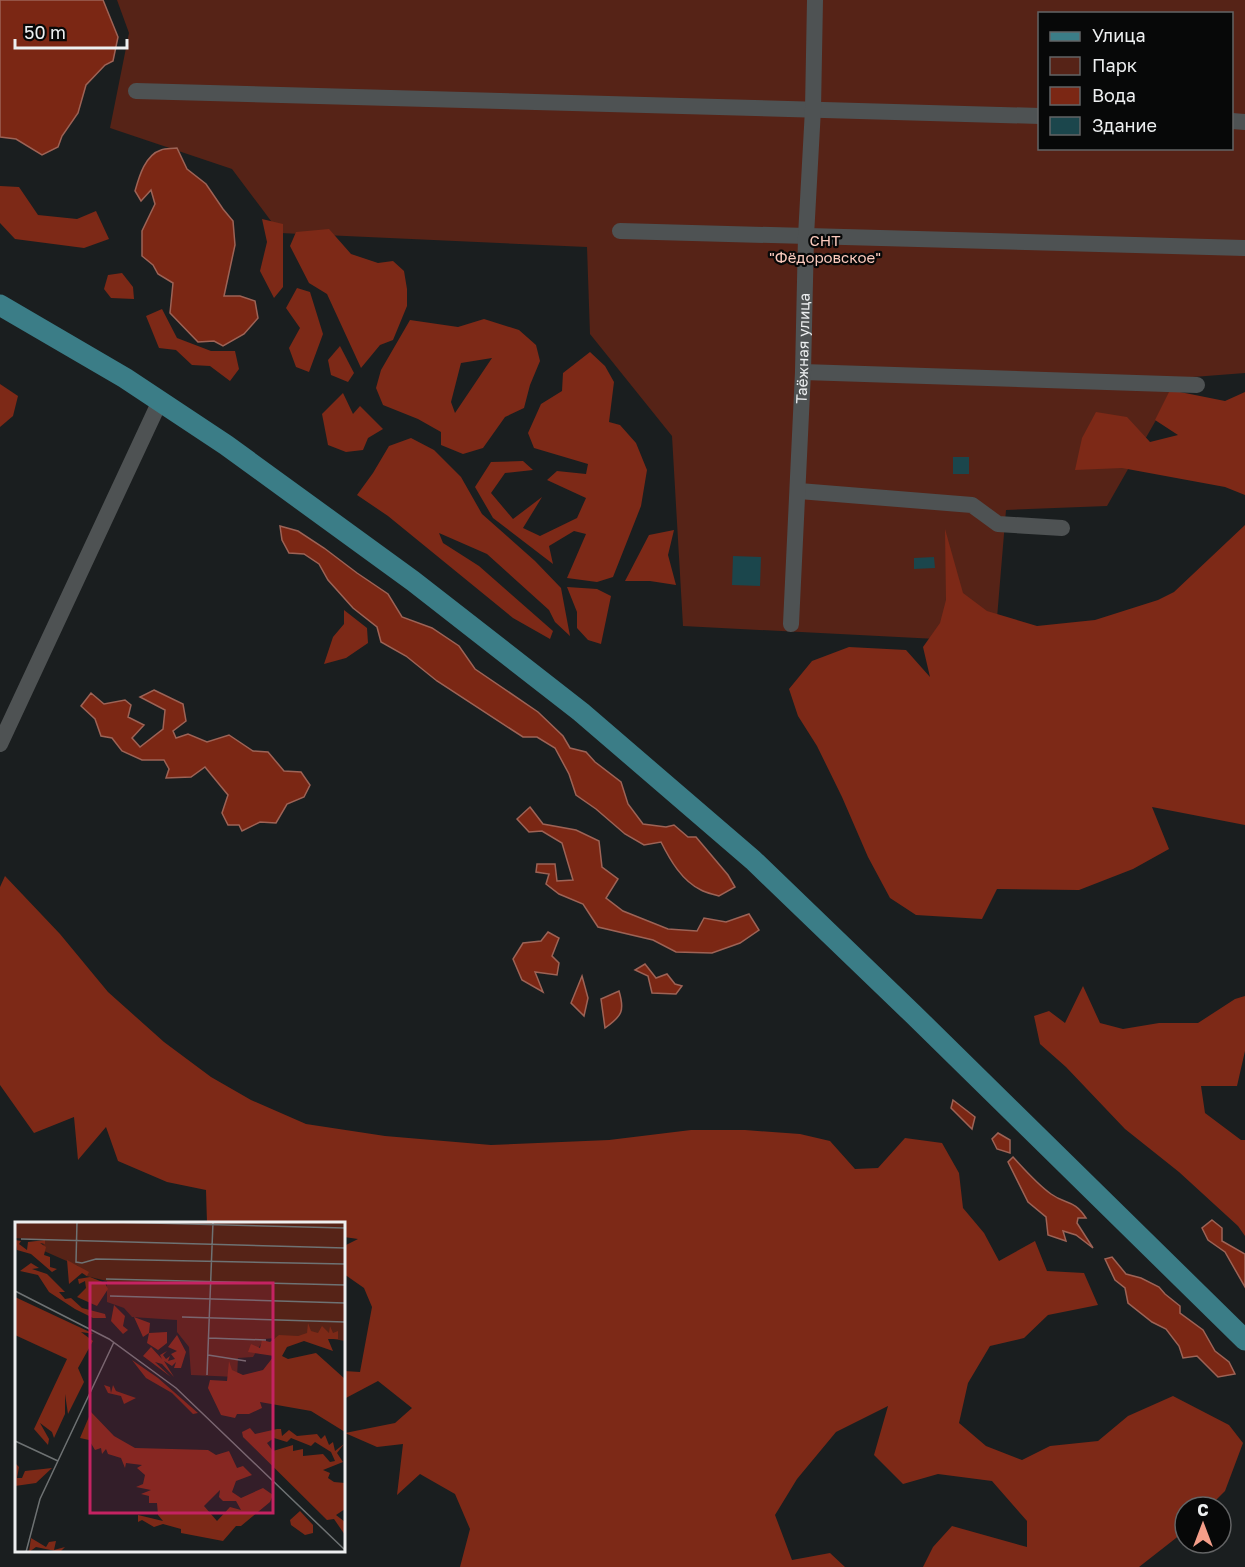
<svg xmlns="http://www.w3.org/2000/svg" width="1245" height="1567" viewBox="0 0 1245 1567" font-family="'Golos Text',sans-serif">
<rect width="100%" height="100%" fill="#1a1e1f"/>
<path fill="#562317" fill-rule="evenodd" d="M117,0H1245V373L1180,378L1107,506L1006,510L995,642L683,626L672,436L590,334L587,247L280,233L232,169L110,128L129,33ZM1040,14H1232V148H1040Z"/>
<g fill="#7d2917" fill-rule="evenodd">
<polygon points="0,186 19,187 38,215 77,219 96,211 109,239 84,248 15,239 0,223"/>
<polygon points="262,219 283,224 283,287 274,298 260,271 267,242"/>
<polygon points="329,229 351,254 378,263 393,261 404,271 407,289 407,306 393,340 380,345 361,368 327,294 309,283 290,246 296,232"/>
<polygon points="122,273 133,287 134,299 111,298 104,289 108,275"/>
<polygon points="297,288 310,292 323,334 309,372 296,367 289,348 300,328 286,308"/>
<polygon points="162,309 177,338 211,351 235,351 239,369 230,381 210,366 192,365 176,350 159,348 146,316"/>
<path d="M484,319L519,330L536,345L540,361L530,385L524,408L505,417L483,448L463,454L441,445V432L418,419L383,405L376,388L381,370L410,320L458,327ZM492,358L455,413L451,402L461,363Z"/>
<polygon points="340,346 354,373 348,382 331,375 328,360"/>
<polygon points="590,352 605,366 614,382 609,422 620,425 636,443 647,470 641,506 613,577 597,582 567,578 586,534 574,531 549,546 553,564 493,518 475,487 491,462 523,461 533,470 505,473 491,493 513,519 542,497 523,528 540,536 577,518 586,498 547,480 557,471 586,474 588,464 534,448 528,433 541,404 562,391 563,373"/>
<polygon points="0,384 18,396 13,416 0,427"/>
<polygon points="1170,390 1225,401 1245,392 1245,495 1225,487 1122,468 1075,470 1082,438 1096,412 1127,417 1150,442 1178,435 1155,420"/>
<polygon points="343,393 353,414 360,406 383,429 368,438 363,450 346,452 328,445 322,414"/>
<polygon points="411,438 434,450 461,477 482,514 535,561 561,588 570,636 555,622 549,610 487,554 439,533 443,543 479,566 553,631 550,639 513,618 388,516 357,495 373,473 389,446"/>
<polygon points="1245,525 1245,825 1152,807 1169,849 1133,869 1079,890 997,889 982,919 916,915 890,898 868,857 842,797 817,746 798,716 789,689 812,661 849,647 906,650 930,677 923,647 940,623 946,600 945,529 963,593 987,611 1037,626 1095,620 1158,600 1174,592"/>
<polygon points="674,530 668,555 676,585 650,581 625,581 649,535"/>
<polygon points="567,587 597,589 611,596 601,644 588,640 577,628 577,612"/>
<polygon points="344,610 367,628 368,643 346,658 324,664 333,637 344,624"/>
<polygon points="5,876 60,934 108,992 164,1042 211,1077 251,1100 306,1124 385,1136 491,1145 609,1140 691,1130 745,1130 800,1134 830,1141 855,1169 878,1168 905,1138 942,1143 959,1173 963,1208 984,1233 999,1261 1035,1241 1047,1271 1084,1273 1098,1305 1048,1315 1024,1338 990,1346 968,1383 959,1423 986,1446 1022,1460 1050,1446 1098,1441 1128,1416 1173,1396 1229,1425 1243,1443 1225,1491 1209,1507 1185,1507 1185,1531 1139,1567 923,1567 933,1547 952,1526 1027,1547 1027,1521 992,1481 938,1474 903,1484 874,1455 888,1406 836,1432 797,1479 775,1515 792,1560 830,1553 845,1567 460,1567 470,1529 455,1494 420,1474 397,1495 403,1444 377,1447 345,1433 395,1423 412,1408 378,1381 344,1399 344,1371 360,1372 372,1307 364,1288 344,1274 344,1246 358,1239 344,1237 344,1224 207,1223 206,1190 167,1182 118,1161 106,1127 78,1160 74,1117 34,1133 0,1085 0,887"/>
<polygon points="1083,986 1100,1023 1123,1029 1159,1023 1198,1023 1235,999 1245,996 1245,1051 1237,1086 1201,1086 1205,1113 1241,1140 1245,1140 1245,1236 1238,1226 1179,1172 1125,1129 1066,1067 1040,1044 1034,1016 1049,1011 1065,1023"/>
</g>
<g fill="#7b2714" stroke="#9d6356" stroke-width="1.5">
<polygon points="0,0 103,0 118,37 113,61 105,65 86,85 78,113 62,136 58,147 42,155 16,139 0,137"/>
<path d="M177,148L187,169L206,184L223,209L233,221L235,245L224,296H240L255,301L258,318L244,334L223,346L214,341L198,342L170,313L173,283L158,274L153,265L142,256V231L155,204L151,190L141,201L135,191C139,177 145,155 161,150C166,148 172,149 177,148Z"/>
<path d="M280,526L298,531L324,548L357,573L388,594L402,617L432,628L459,646L475,669L538,712L563,736L570,748L586,752L595,762L621,782L628,804L643,824L666,827L674,825L688,837H696L728,875L735,887L719,896C713,894 706,893 701,890C682,881 670,860 661,842L644,845L625,834L596,809L576,795L569,774L555,748L537,737H523L437,681L406,656L381,642L377,627L353,608L328,580L319,564L304,554L289,553L282,540Z"/>
<polygon points="154,690 183,704 186,721 173,731 176,738 188,734 207,742 229,735 253,751 268,752 284,771 301,772 310,785 304,797 287,804 276,823 260,822 242,831 239,825 228,825 222,813 228,795 205,767 191,777 166,778 169,769 164,760 142,760 122,751 112,738 101,736 95,719 81,706 91,693 104,704 125,700 131,705 128,717 144,725 132,738 140,747 163,729 165,710 140,697"/>
<polygon points="530,807 543,824 576,830 599,841 602,867 618,879 606,898 623,911 668,929 697,931 704,918 726,922 749,914 759,930 740,943 712,953 676,952 653,940 598,927 583,904 559,894 546,884 549,874 536,872 537,864 555,864 557,881 573,880 562,843 542,831 529,832 517,819"/>
<polygon points="548,932 559,938 552,956 559,963 557,975 535,972 543,992 522,980 513,959 523,943 541,941"/>
<polygon points="645,964 656,978 667,974 675,984 682,986 676,994 652,993 648,976 635,970"/>
<polygon points="582,976 588,998 584,1016 571,1003"/>
<path d="M619,991C625,1011 622,1016 605,1028L601,999Z"/>
<polygon points="953,1100 975,1117 972,1129 951,1108"/>
<polygon points="998,1133 1010,1140 1010,1153 997,1149 992,1139"/>
<path d="M1013,1157C1025,1170 1037,1184 1051,1194C1066,1205 1074,1199 1086,1218H1078L1077,1223L1093,1248L1076,1235L1063,1231L1066,1241L1048,1235L1046,1217L1028,1202L1008,1162Z"/>
<polygon points="1212,1220 1222,1228 1222,1241 1245,1254 1245,1287 1225,1252 1208,1240 1202,1228"/>
<polygon points="1112,1257 1126,1274 1141,1278 1159,1287 1165,1294 1180,1306 1180,1313 1203,1330 1215,1351 1229,1362 1235,1374 1218,1377 1197,1356 1183,1358 1179,1346 1166,1329 1152,1322 1128,1303 1125,1288 1115,1280 1105,1259"/>
</g>
<g fill="#1b464c">
<rect x="953" y="457" width="16" height="17"/>
<polygon points="733,556 761,557 760,586 732,585"/>
<polygon points="934,557 935,568 914,569 914,558"/>
</g>
<g fill="none" stroke-linecap="round" stroke-linejoin="round">
<g stroke="#4e5253" stroke-width="16">
<polyline points="136,91 1040,116"/>
<polyline points="1232,121 1245,122"/>
<polyline points="620,231 1245,248"/>
<polyline points="803,372 1197,385"/>
<polyline points="799,491 972,505 998,524 1062,528"/>
<path id="s1" d="M791,624L803,372L806,236L813,109L815,0"/>
<polyline points="0,744 160,401"/>
</g>
<polyline stroke="#3b7d87" stroke-width="21" points="0,305 125,378 226,445 413,581 581,712 753,860 913,1014 1245,1340"/>
</g>
<g text-anchor="middle" stroke-width="4.5" stroke-linejoin="round" paint-order="stroke">
<g font-size="15" fill="#fccabd" stroke="#070808">
<text x="825" y="246">СНТ<tspan x="825" dy="17">"Фёдоровское"</tspan></text>
</g>
<g font-size="15" fill="#edeff0" stroke="#070808">
<text dy="5" stroke="none"><textPath href="#s1" startOffset="276">Таёжная улица</textPath></text>
</g>
</g>
<g transform="translate(15 1222)">
<rect width="330" height="330" fill="#1a1e1f"/>
<path d="M0,0H330V129V119L295,113L249,117L238,135L223,136L222,155L176,153L174,125L162,110V98L117,95L109,86L92,80V59L71,54L63,44L29,29L28,18L0,16Z" fill="#562317"/>
<path d="M0,18L6,19L4,22L12,28L13,20L30,18V22L25,21L31,25L29,33L35,35V45L42,47L37,50L16,32L2,28ZM52,38L74,50L72,54L67,51L54,62ZM16,41L24,46L17,47L32,52L50,70H44L50,77L56,76L67,86L90,92L91,96H78L60,87L34,70L23,53L5,49ZM0,75L79,112L66,110L78,119L63,146L69,160L53,192L50,172V192L39,216L37,210L25,201L34,217L33,223L19,207L52,137L0,113ZM119,95L135,101L134,111L152,110V121L143,128L132,121L134,111L128,115ZM293,101L296,109L303,111L307,104L314,111L315,104L318,111L323,109V117H313L318,129L289,119L272,125L267,134L273,137L301,131L330,157V210L296,189L245,180L247,186L234,192H222L220,196L206,193L193,166L195,158L212,159L214,139L217,148L228,153L248,148L259,134L233,130L236,122L245,126L247,118L255,120L264,113L283,114L292,111ZM162,113L171,130L166,146H159L161,140L157,144L149,139L159,155L147,142L140,140L156,155L128,134L136,125L147,137L145,133L152,129L148,133L151,137L155,134L153,139L160,137L156,132L162,129L153,125ZM76,190L99,214L120,226L193,228L201,233L214,229L222,246L228,244L237,253L221,259L217,270L226,276L248,266L258,273L255,280L226,304H221L208,319L166,311V307L148,302L139,305L127,298L123,300V293L148,299L143,293L142,281H134V274L126,272L136,268L121,265L128,262L130,253L122,246L127,243L111,241L110,246L106,236L93,232L91,227L87,232L86,226L80,228L74,218L65,216ZM205,268L204,275L208,279H221L226,288L215,285L202,299L189,284ZM235,206L240,212L262,207H266L267,214L274,208L282,214L302,212L306,217L310,213L314,223L318,220L320,229L329,222L322,231L328,240L308,248L315,251L313,256L319,260L330,261V287L321,293L330,300V313L319,297L312,298L228,215L227,210ZM259,216L272,220L276,216L296,224L300,220L316,230L320,239L315,240L308,232L288,234V227L278,229V223L258,229L252,221ZM0,241L4,245L2,256H7L10,249L37,246L21,261L0,264ZM285,289L298,303V311L290,313L276,303L275,298ZM16,316L31,325L34,320L41,319L39,328L50,325L45,330L21,325L14,330Z" fill="#7d2917" fill-rule="evenodd"/>
<path d="M75,55L90,61L93,67L82,84L62,75L71,66L70,59L64,62L63,57ZM99,83L110,94L108,104L113,108L108,112L96,99ZM117,138L143,156L183,191L178,192L157,171L131,156ZM89,163L95,165L96,171L98,163L101,169L121,176L109,182L106,174L93,171Z" fill="#7b2714"/>
<path fill="none" stroke="#6e7273" stroke-width="1.5" d="M62,0L61,40L67,41L81,37L330,42M98,0L330,6M6,17L330,26M91,57L330,63M0,69L94,117L161,166L330,328M95,74L330,81M167,95L330,100M194,116L251,118M193,133L231,139M192,153L198,0M0,219L43,239M11,330L25,277L99,120"/>
<path fill="#c42362" fill-opacity="0.15" stroke="#c42362" stroke-width="3" d="M75,61H258V291H75Z"/>
<rect width="330" height="330" fill="none" stroke="#edeff0" stroke-width="3"/>
</g>
<rect x="1038" y="12" width="195" height="138" fill="#070808" stroke="#636465" stroke-width="1.5"/>
<rect x="1050" y="32" width="30" height="9" fill="#3b7d87" stroke="#636465" stroke-width="1.5"/>
<text x="1092" y="42" font-size="18" fill="#edeff0">Улица</text>
<rect x="1050" y="57" width="30" height="18" fill="#562317" stroke="#636465" stroke-width="1.5"/>
<text x="1092" y="72" font-size="18" fill="#edeff0">Парк</text>
<rect x="1050" y="87" width="30" height="18" fill="#7b2714" stroke="#636465" stroke-width="1.5"/>
<text x="1092" y="102" font-size="18" fill="#edeff0">Вода</text>
<rect x="1050" y="117" width="30" height="18" fill="#1b464c" stroke="#636465" stroke-width="1.5"/>
<text x="1092" y="132" font-size="18" fill="#edeff0">Здание</text>
<g transform="translate(1203 1525)"><circle r="28" fill="#070808" stroke="#636465" stroke-width="1.5"/>
<path d="M0-4.5L10 22L0 15L-10 22Z" fill="#f49e89"/>
<text y="-9" font-size="16" font-weight="bold" text-anchor="middle" fill="#edeff0">С</text>
</g>
<path d="M15 39v9h112v-9" fill="none" stroke="#edeff0" stroke-width="3"/>
<text x="24" y="39" font-size="18" fill="#edeff0" stroke="#070808" stroke-width="4.5" paint-order="stroke">50 m</text>
</svg>
